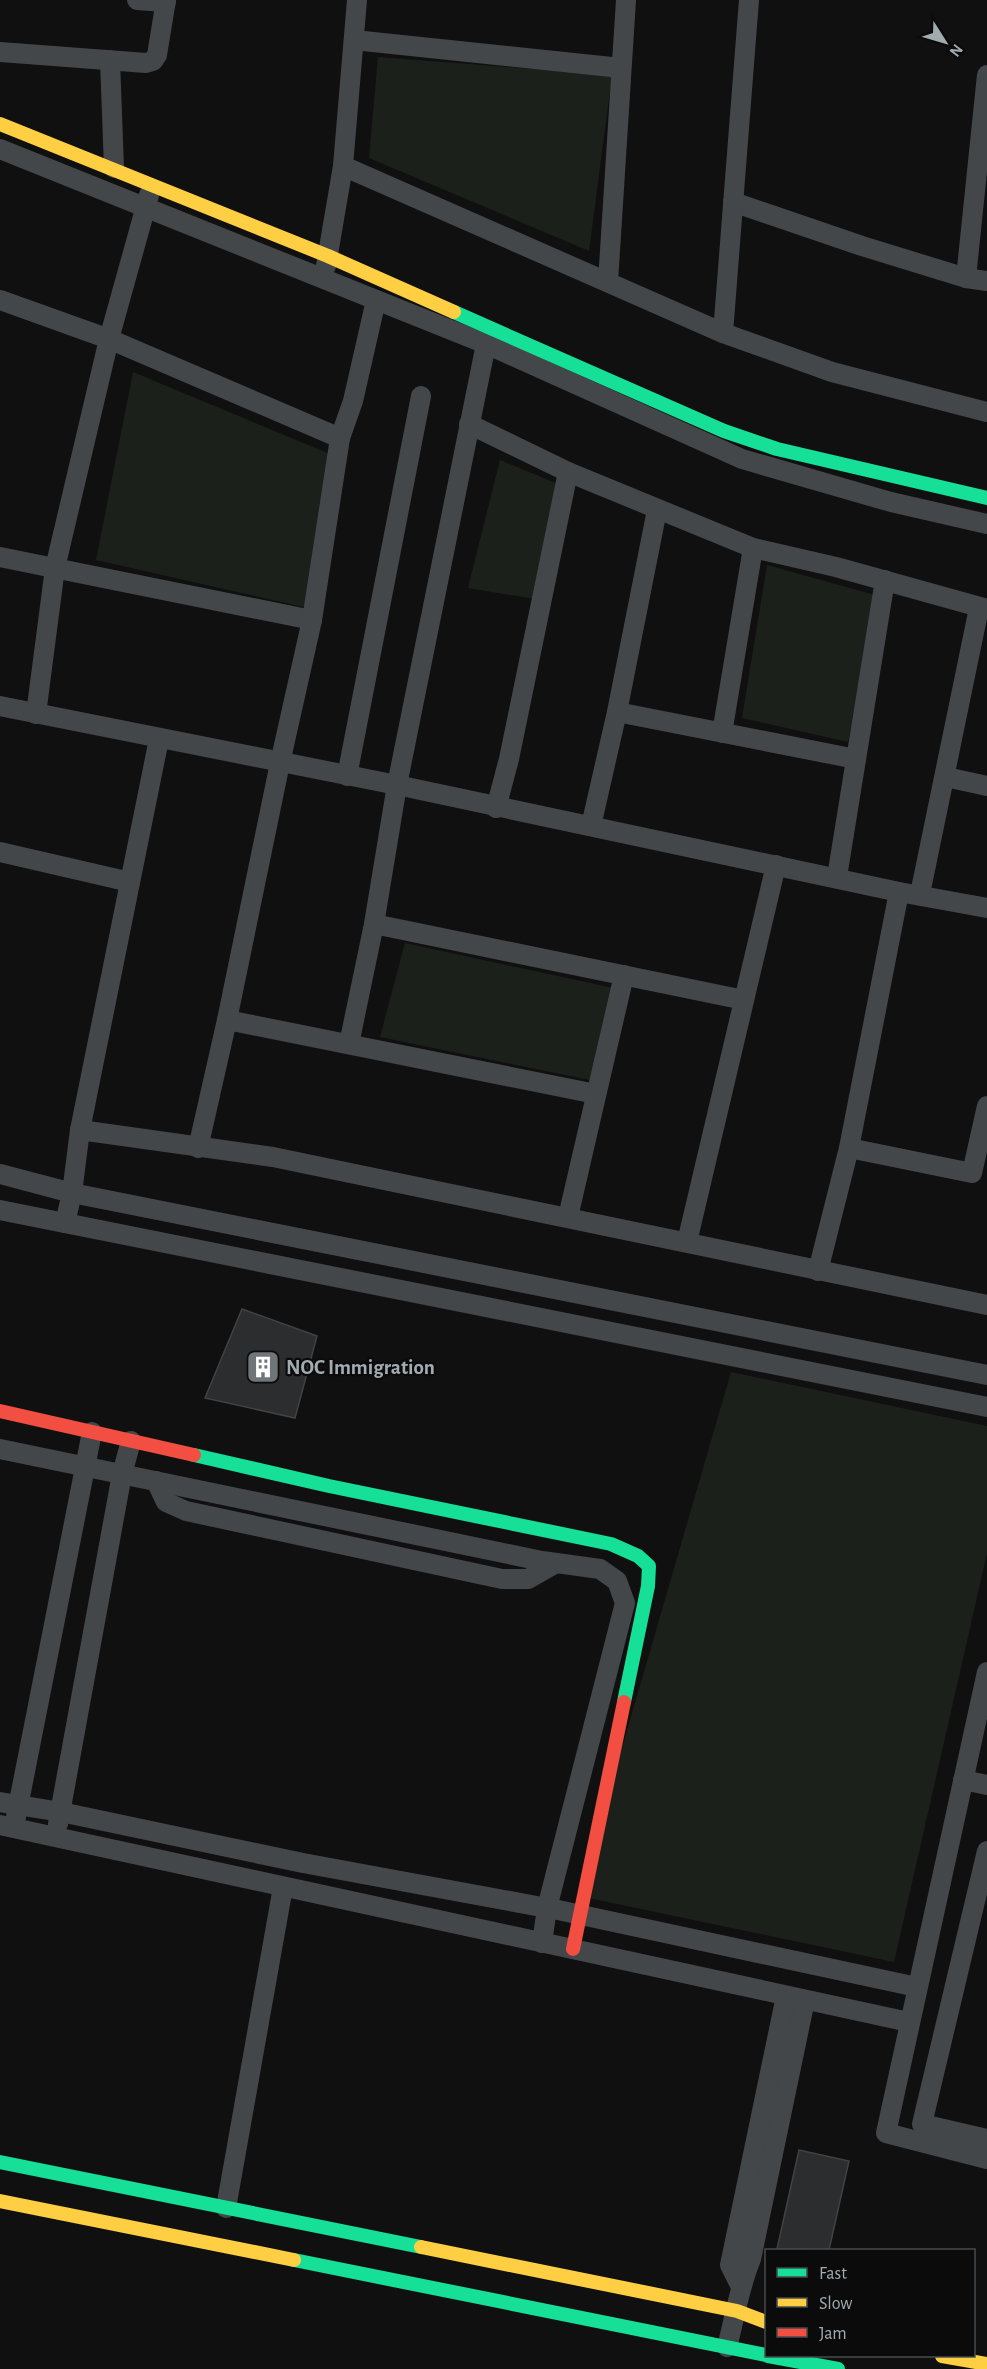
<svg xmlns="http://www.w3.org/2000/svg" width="987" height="2369" viewBox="0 0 987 2369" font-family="'Alegreya Sans',sans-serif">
<rect width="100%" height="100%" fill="#101010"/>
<g fill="#1c201a">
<polygon points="378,57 612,75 589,251 369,158"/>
<polygon points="133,372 337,457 308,608 96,560"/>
<polygon points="500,460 563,486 535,599 468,588"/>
<polygon points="767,565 875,595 848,742 742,718"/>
<polygon points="405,943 618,989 594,1081 380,1037"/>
<polygon points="731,1372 987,1426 987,1553 894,1962 579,1896"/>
</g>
<g fill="#2c2d2e" stroke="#404243" stroke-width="1.5">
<polygon points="242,1309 317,1336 295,1418 205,1398"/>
<polygon points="799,2150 849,2161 829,2250 777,2249"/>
</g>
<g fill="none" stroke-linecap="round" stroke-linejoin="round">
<g stroke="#444749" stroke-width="20">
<polyline points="137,0 166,2"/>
<polyline points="354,40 621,68"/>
<polyline points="0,52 146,63 153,61 157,55 166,0"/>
<polyline points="110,60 114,168"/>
<polyline points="0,149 486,344 742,459 891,502 987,524"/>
<polyline points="343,166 723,333 832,372 987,412"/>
<polyline points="733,202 862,246 966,278 987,281"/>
<polyline points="326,266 343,166 357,0"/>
<polyline points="966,278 987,75"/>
<polyline points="608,282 626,0"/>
<polyline points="0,300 109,339 340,438"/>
<polyline points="723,333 749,0"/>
<polyline points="469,424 568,472 753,548 836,567 987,609"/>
<polyline points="0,557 312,620"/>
<polyline points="0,706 397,785 899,892 987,908"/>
<polyline points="617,712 856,759"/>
<polyline points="36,714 55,568 109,339 149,195"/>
<polyline points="722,733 753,548"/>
<polyline points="347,776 421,396"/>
<polyline points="946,777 987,786"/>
<polyline points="496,808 509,759 568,472"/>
<polyline points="591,826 617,712 657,510"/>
<polyline points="0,852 130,882"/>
<polyline points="837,877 885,580"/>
<polyline points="920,894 979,608"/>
<polyline points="374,924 744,1000"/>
<polyline points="227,1020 596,1094"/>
<polyline points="349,1044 374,924 397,785 486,344"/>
<polyline points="80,1130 273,1157 987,1305"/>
<polyline points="198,1148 227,1020 280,763 312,620 340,438 353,401 376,300"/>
<polyline points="849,1148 972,1173 987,1106"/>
<polyline points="0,1174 72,1193 987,1375"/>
<polyline points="0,1210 987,1407"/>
<polyline points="568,1217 624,975"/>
<polyline points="65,1223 72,1193 80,1130 159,739"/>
<polyline points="687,1242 776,865"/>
<polyline points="818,1271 849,1148 899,892"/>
<polyline points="0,1449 542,1561 600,1569 617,1581 625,1603 547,1908 542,1943"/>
<polyline points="156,1481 166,1502 186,1511 502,1579 528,1579 556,1563"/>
<polyline points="987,1672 886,2133 987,2159"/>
<polyline points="963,1780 987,1785"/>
<polyline points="0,1802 61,1812 303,1863 558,1910 917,1987"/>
<polyline points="16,1817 92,1432"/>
<polyline points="58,1824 122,1474 131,1441"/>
<polyline points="0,1825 909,2022"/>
<polyline points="987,1851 922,2124 987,2139"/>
<polyline points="226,2208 283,1887"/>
<polyline points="740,2285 730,2265 786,1996"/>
<path d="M727,2347C735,2317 739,2288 751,2259L805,2000"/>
</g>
<g stroke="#16e098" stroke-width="14">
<polyline points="454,312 724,431 777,449 987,498"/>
<polyline points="194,1455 329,1486 611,1544 638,1556 649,1566 648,1586 624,1702"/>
<polyline points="0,2162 421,2247"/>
<polyline points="294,2260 766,2355"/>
<polyline points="768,2356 838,2369"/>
</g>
<g stroke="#ffcf43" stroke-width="14">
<polyline points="0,124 328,256 454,312"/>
<polyline points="0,2201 294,2260"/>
<polyline points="421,2247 737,2311 766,2322"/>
<polyline points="942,2356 987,2364"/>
</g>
<g stroke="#f24e42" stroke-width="14">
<polyline points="0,1411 194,1455"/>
<polyline points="573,1949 624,1702"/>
</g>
</g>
<defs>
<symbol id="building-square" viewBox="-11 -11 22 22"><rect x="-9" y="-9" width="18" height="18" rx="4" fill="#6f7578" stroke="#0b0b0c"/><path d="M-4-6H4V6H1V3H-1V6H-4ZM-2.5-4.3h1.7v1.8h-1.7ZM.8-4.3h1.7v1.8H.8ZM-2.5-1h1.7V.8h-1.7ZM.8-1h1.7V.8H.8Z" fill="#fff"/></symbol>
</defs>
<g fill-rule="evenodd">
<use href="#building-square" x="244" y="1348" width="38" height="38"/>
</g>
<g text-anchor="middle" stroke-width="4.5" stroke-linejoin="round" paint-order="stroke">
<g font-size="21" font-weight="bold" fill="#a2acb0" stroke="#0b0b0c" text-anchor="start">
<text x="286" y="1374">NOC Immigration</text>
</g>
</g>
<rect x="765" y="2249" width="210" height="108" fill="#0b0b0c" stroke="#474b4e" stroke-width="1.5"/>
<rect x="777" y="2268" width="30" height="9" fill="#16e098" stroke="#474b4e" stroke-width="1.5"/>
<text x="819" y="2279" font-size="18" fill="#a2acb0">Fast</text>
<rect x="777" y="2298" width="30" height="9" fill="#ffcf43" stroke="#474b4e" stroke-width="1.5"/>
<text x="819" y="2309" font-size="18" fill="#a2acb0">Slow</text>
<rect x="777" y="2328" width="30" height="9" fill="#f24e42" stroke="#474b4e" stroke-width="1.5"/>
<text x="819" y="2339" font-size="18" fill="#a2acb0">Jam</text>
<g transform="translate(945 42) rotate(127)" stroke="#0b0b0c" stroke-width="4.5" paint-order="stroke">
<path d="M0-4.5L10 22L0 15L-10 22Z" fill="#a2acb0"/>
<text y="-9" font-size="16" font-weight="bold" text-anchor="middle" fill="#a2acb0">N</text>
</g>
</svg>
